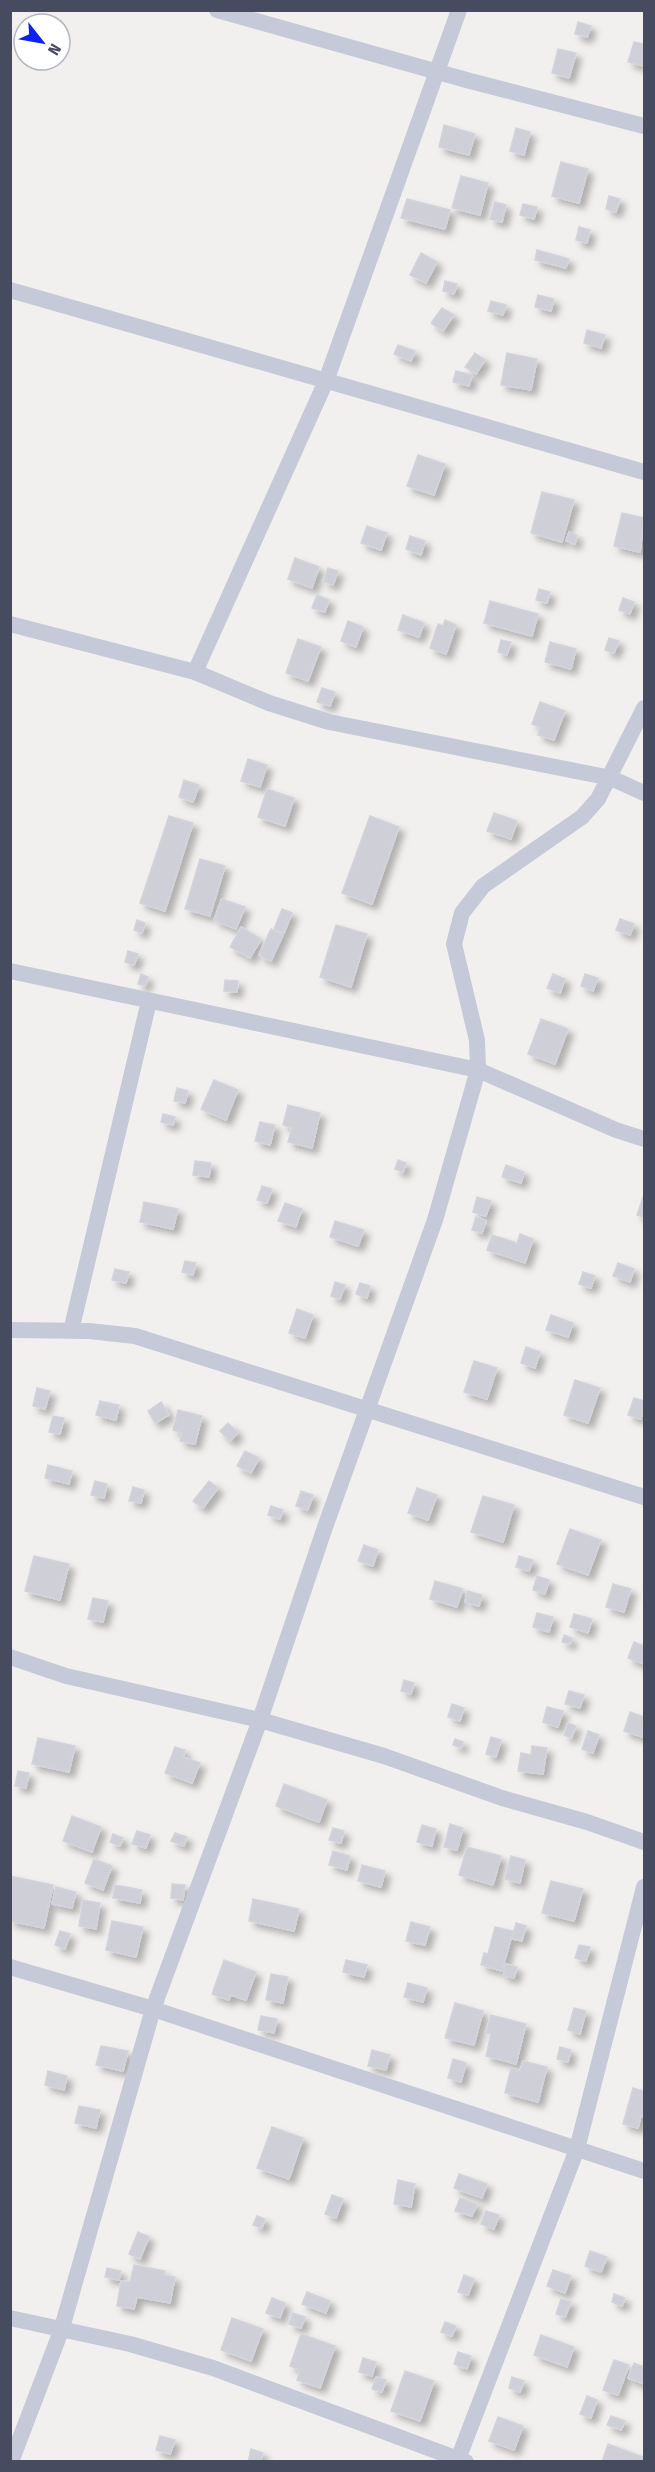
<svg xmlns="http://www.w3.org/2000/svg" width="655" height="2472" font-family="'Fira Sans Condensed',sans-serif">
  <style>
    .building { fill: #cfd0d7; stroke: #d3d3db; stroke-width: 1.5; filter: url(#shadow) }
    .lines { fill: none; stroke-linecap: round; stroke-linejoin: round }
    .street { stroke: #c5c9d8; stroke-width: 16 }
  </style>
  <defs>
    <filter id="shadow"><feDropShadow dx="5.5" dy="5.5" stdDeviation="3" flood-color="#0004"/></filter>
  </defs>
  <rect width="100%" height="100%" fill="#f2f0ef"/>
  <!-- building -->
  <path class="building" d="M578,22L591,26L587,37L575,34Z
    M634,42L644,44V66L628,62Z
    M558,49L576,53L569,78L552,73Z
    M444,125L475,134L469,155L439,147Z
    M516,128L530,132L524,155L510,151Z
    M561,162L588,169L579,203L552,196Z
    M461,176L488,183L480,215L452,208Z
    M609,196L620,199L616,212L606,209Z
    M407,199L450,210L445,229L401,218Z
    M495,202L506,205L502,222L490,219Z
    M523,204L537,207L534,219L520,215Z
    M579,227L590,230L587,243L576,240Z
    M537,250L569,259L566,268L535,260Z
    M421,253L437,262L426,283L410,275Z
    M445,281L457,284L454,294L443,291Z
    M538,295L554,299L551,311L535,307Z
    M491,301L506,305L503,315L488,311Z
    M442,308L454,315L443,331L431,323Z
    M587,330L605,335L601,348L584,343Z
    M398,345L415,351L411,361L394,354Z
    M475,353L485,360L476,374L465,367Z
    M507,353L537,359L531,390L501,385Z
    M456,371L472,375L469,386L453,382Z
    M418,455L445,464L434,495L407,486Z
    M542,492L574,500L562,542L531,533Z
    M622,513L644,518L640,552L614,546Z
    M367,526L387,533L381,550L361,543Z
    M569,532L577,535L575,544L566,541Z
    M410,536L425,541L421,555L406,549Z
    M295,558L319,567L312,588L288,579Z
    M328,568L338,571L333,585L323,581Z
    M539,589L550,592L547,603L536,600Z
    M317,595L329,600L325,612L312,608Z
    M623,598L634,602L630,614L619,610Z
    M490,601L538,614L532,636L484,623Z
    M403,615L424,623L419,637L398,630Z
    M445,620L456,625L446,654L430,648L438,624L443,626Z
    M348,621L363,627L356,647L341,641Z
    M609,638L619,641L614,653L605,650Z
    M298,639L321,647L308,681L286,673Z
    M501,640L511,642L507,655L498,652Z
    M550,642L576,649L571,669L545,662Z
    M322,688L335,692L330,706L317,702Z
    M540,702L565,711L554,740L538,735L540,727L532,724Z
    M248,759L267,765L260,787L241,781Z
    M184,780L199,785L193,802L179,797Z
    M267,789L294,798L285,826L258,817Z
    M494,813L517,821L511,839L487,831Z
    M169,816L193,823L165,911L140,903Z
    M370,816L399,827L372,904L342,893Z
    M200,859L225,866L210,916L185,909Z
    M222,899L245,907L236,929L214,920Z
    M282,909L292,913L284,933L274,929Z
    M620,919L634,924L630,935L616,930Z
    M137,920L145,923L142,933L134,930Z
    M336,925L367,934L351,987L320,977Z
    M241,927L261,939L250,958L230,947Z
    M271,929L283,935L271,961L259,955Z
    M128,951L138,954L134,965L125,962Z
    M141,974L148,977L145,986L138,984Z
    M553,974L565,979L560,993L547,988Z
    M585,974L598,978L593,991L581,986Z
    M225,980L238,981L237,992L224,991Z
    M541,1019L568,1029L555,1064L528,1054Z
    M214,1080L238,1090L226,1120L201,1109Z
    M177,1088L188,1091L185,1103L174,1101Z
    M288,1105L320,1113L312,1148L288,1142L292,1128L283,1125Z
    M163,1114L175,1117L173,1125L161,1122Z
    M260,1122L275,1125L270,1145L255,1141Z
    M398,1160L406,1163L403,1172L395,1169Z
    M195,1161L211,1163L209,1177L193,1175Z
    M506,1165L524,1172L521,1183L502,1177Z
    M262,1186L272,1189L267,1203L257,1200Z
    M477,1197L491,1201L486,1216L473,1212Z
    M643,1197H644V1217L637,1215Z
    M144,1202L178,1209L173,1229L140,1222Z
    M285,1203L302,1209L296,1227L278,1221Z
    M476,1217L486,1221L482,1233L472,1230Z
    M335,1221L364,1230L358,1246L330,1237Z
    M520,1234L533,1239L525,1263L487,1250L492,1235L517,1243Z
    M185,1261L196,1263L193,1275L182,1272Z
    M618,1263L634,1269L630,1282L613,1276Z
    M115,1269L129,1272L126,1283L112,1280Z
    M583,1272L595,1276L591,1288L579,1284Z
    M335,1282L345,1285L340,1299L331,1296Z
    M360,1283L370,1286L367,1298L356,1294Z
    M297,1309L313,1315L305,1338L289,1333Z
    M551,1315L573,1323L568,1337L546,1330Z
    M526,1347L540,1352L535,1368L521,1363Z
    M474,1361L497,1368L487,1399L464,1392Z
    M575,1380L600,1388L588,1423L564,1415Z
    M37,1388L50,1391L45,1409L33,1406Z
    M634,1398L644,1401L641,1419L628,1415Z
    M100,1401L119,1405L116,1420L96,1415Z
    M161,1402L169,1415L155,1423L148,1411Z
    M178,1410L202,1416L195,1444L180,1441L182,1433L173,1430Z
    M53,1416L64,1418L60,1434L49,1432Z
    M228,1423L238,1433L230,1441L220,1431Z
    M245,1451L259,1458L251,1473L237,1466Z
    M48,1465L72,1471L69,1484L45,1478Z
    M95,1481L107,1484L104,1498L91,1495Z
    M209,1481L218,1488L203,1508L193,1501Z
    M133,1487L144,1490L141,1503L129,1501Z
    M417,1488L437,1495L428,1520L408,1513Z
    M301,1491L313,1495L308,1510L296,1506Z
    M483,1496L514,1505L503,1542L471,1532Z
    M271,1506L283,1510L280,1519L268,1515Z
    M570,1529L601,1540L588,1575L557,1564Z
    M364,1545L378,1550L373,1566L358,1561Z
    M34,1556L69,1564L60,1600L25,1591Z
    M519,1556L533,1560L529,1571L516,1567Z
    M537,1576L549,1580L545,1594L533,1590Z
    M435,1581L463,1589L457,1607L430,1599Z
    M613,1584L631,1589L624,1612L606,1607Z
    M468,1591L482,1595L479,1606L465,1602Z
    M93,1598L108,1601L103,1622L88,1619Z
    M537,1613L553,1617L549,1632L533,1627Z
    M574,1614L592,1619L588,1633L570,1627Z
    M564,1635L572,1638L570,1644L562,1642Z
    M634,1642L644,1646V1664L628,1658Z
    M404,1680L414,1683L411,1694L401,1691Z
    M569,1691L584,1695L580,1708L565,1704Z
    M452,1704L464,1708L460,1721L448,1717Z
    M547,1707L563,1711L558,1727L543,1722Z
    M630,1712L644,1717L642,1737L624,1731Z
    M568,1723L576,1726L571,1738L564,1735Z
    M588,1731L599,1735L593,1753L582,1749Z
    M491,1737L501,1740L496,1757L486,1754Z
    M38,1738L75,1746L69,1772L32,1764Z
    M455,1739L463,1742L461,1748L453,1745Z
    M532,1746L547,1748L543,1774L518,1771L521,1753L531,1755Z
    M175,1747L185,1750L183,1757L200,1763L192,1783L165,1773Z
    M18,1771L29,1773L26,1788L15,1786Z
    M284,1784L327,1800L319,1822L276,1806Z
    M72,1816L101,1827L92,1852L63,1841Z
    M450,1824L463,1828L457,1850L444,1847Z
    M422,1825L436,1829L432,1846L417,1842Z
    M333,1828L344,1831L341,1843L329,1840Z
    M137,1831L150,1835L146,1848L132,1844Z
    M175,1833L187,1837L184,1846L171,1841Z
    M113,1834L123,1838L120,1846L110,1842Z
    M467,1847L501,1856L493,1885L459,1875Z
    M333,1851L350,1856L347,1870L329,1865Z
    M511,1856L525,1860L520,1883L505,1879Z
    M94,1859L112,1866L103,1890L85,1883Z
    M362,1865L385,1871L381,1887L358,1881Z
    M10,1876L53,1885L44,1928L10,1921Z
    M551,1881L583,1889L574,1921L542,1913Z
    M172,1884L185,1885L183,1900L171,1898Z
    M115,1885L142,1890L140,1903L113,1898Z
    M56,1887L76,1892L72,1908L52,1904Z
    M253,1899L299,1909L294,1931L249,1921Z
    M83,1900L100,1903L96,1929L79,1926Z
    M112,1921L143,1927L136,1957L106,1950Z
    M411,1922L430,1927L425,1945L406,1941Z
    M516,1923L526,1926L522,1941L512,1939Z
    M495,1927L513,1931L502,1971L481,1965L484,1953L488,1954Z
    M60,1931L70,1934L65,1949L55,1945Z
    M579,1945L590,1947L586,1961L575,1958Z
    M224,1960L256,1972L246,2000L231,1995L229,2000L212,1994Z
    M346,1960L367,1965L364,1977L343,1972Z
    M506,1964L517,1967L514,1978L503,1976Z
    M271,1974L288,1977L283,2003L266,2000Z
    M408,1983L427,1988L423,2002L404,1997Z
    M455,2003L483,2011L474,2045L445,2038Z
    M574,2008L586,2011L580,2034L568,2030Z
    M491,2015L526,2024L516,2064L486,2056L491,2034L486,2033Z
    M261,2016L277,2019L274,2033L258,2030Z
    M101,2046L128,2051L123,2071L96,2065Z
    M560,2047L571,2050L568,2062L557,2059Z
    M372,2050L390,2055L386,2070L368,2066Z
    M453,2059L466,2063L461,2082L448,2078Z
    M523,2061L547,2067L538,2102L505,2093L511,2068L520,2071Z
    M48,2071L67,2076L64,2090L45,2085Z
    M633,2088L644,2091V2117L641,2116L638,2128L623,2124Z
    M79,2106L100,2110L96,2128L75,2123Z
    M272,2127L303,2138L289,2179L257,2168Z
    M459,2174L487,2184L482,2198L454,2188Z
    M398,2180L415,2184L411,2207L394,2204Z
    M332,2195L343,2199L336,2218L325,2214Z
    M460,2198L477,2204L472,2216L455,2211Z
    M486,2211L499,2215L494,2229L481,2224Z
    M257,2216L265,2219L262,2228L253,2225Z
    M138,2232L149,2237L140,2259L129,2254Z
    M590,2251L607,2257L601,2272L585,2266Z
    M134,2265L165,2271L164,2275L175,2277L170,2303L137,2297L134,2309L117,2306L121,2281L130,2282Z
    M107,2268L121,2271L119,2280L105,2277Z
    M553,2270L571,2276L565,2293L547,2286Z
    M464,2275L474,2279L468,2295L458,2292Z
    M307,2292L330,2301L326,2313L302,2304Z
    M614,2294L625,2298L622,2306L612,2302Z
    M272,2298L285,2303L280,2318L266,2313Z
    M561,2299L571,2302L565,2317L556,2314Z
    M293,2313L305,2317L301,2328L289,2324Z
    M232,2318L263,2329L251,2361L221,2350Z
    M445,2322L456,2326L452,2336L441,2332Z
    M301,2334L335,2346L320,2388L297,2380L300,2370L290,2366Z
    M541,2335L574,2347L567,2367L534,2355Z
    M458,2352L471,2356L467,2369L454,2364Z
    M363,2358L376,2362L372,2376L359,2372Z
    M614,2360L629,2365L618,2395L603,2390Z
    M634,2363L644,2367V2384L628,2378Z
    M405,2371L434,2381L420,2421L391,2411Z
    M376,2377L386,2380L382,2392L372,2389Z
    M512,2377L524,2381L520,2392L509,2388Z
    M587,2396L597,2400L591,2418L580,2414Z
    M611,2416L625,2421L621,2430L607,2425Z
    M498,2417L523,2426L514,2450L489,2441Z
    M160,2436L175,2440L170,2454L156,2450Z
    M608,2444L643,2457L641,2462H602Z
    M251,2449L263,2453L260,2462H248Z"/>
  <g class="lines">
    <!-- street -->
    <path class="street" d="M217,10L470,81L644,126
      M10,290L644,472
      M10,624L195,672L269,703L329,722L611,778L644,793
      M195,672L326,381L459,10
      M10,971L478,1070L616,1130L644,1139
      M10,1330L89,1331L135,1336L644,1497
      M71,1331L149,1001
      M10,1657L66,1676L260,1720L384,1756L502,1798L587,1822L644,1842
      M10,1967L153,2009L644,2171
      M10,2318L130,2344L213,2368L466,2462
      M11,2462L61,2331L153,2009L260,1720L324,1530L435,1220L478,1070L477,1040L454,944L462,913L483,886L582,817L598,799L644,708
      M457,2462L577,2149L644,1887"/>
  </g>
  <!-- border -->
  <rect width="655" height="2472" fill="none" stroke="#464b5f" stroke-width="24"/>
  <!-- north arrow -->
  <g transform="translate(42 42) rotate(121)"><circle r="28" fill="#ffffff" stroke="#b5b7bf" stroke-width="1.5"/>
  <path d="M0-4.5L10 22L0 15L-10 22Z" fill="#0b22f0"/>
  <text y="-9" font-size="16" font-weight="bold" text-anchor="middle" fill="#464b5f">N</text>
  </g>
</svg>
